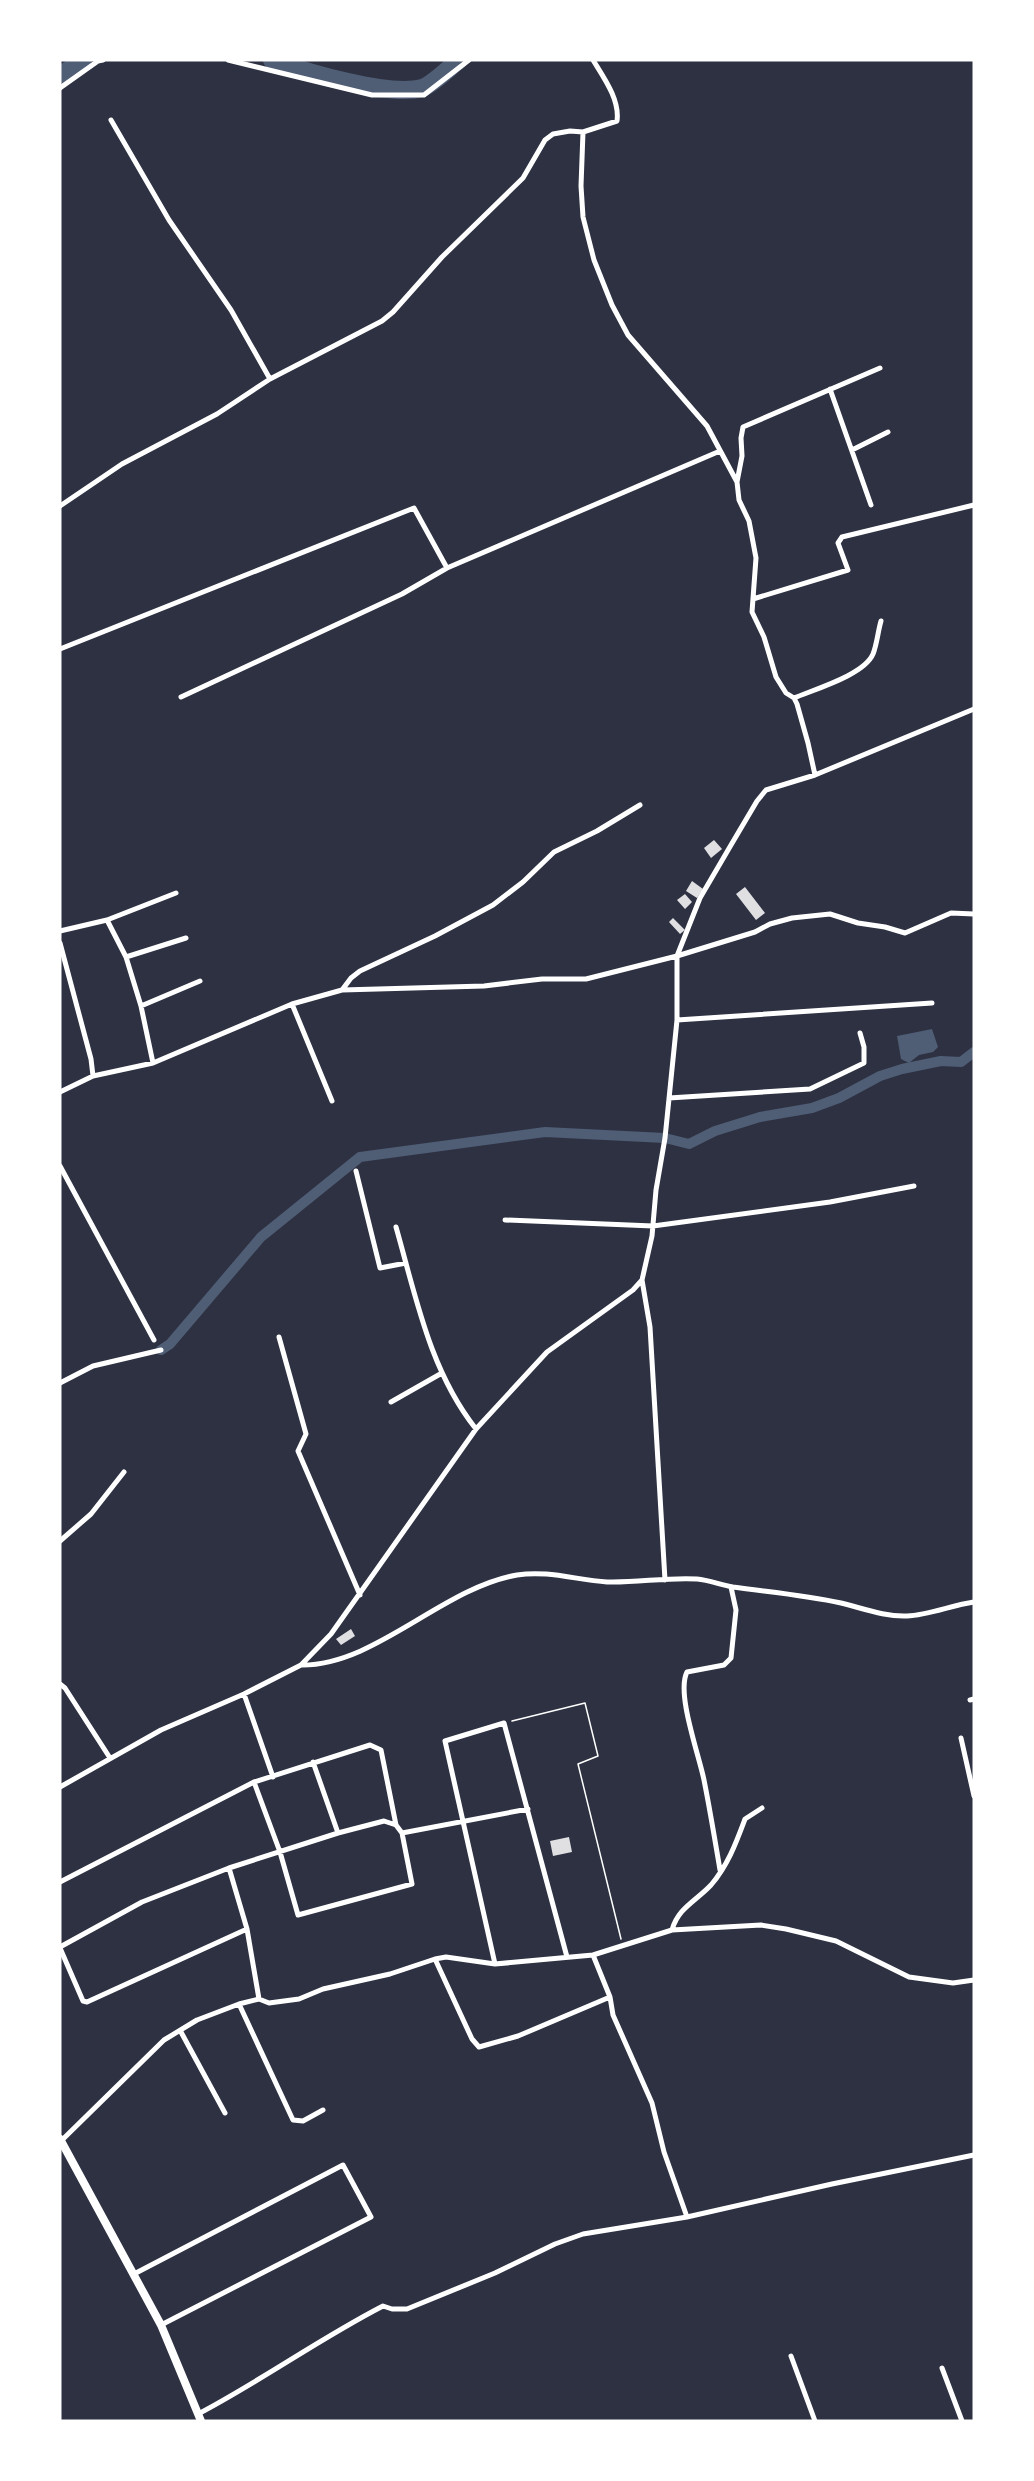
<svg xmlns="http://www.w3.org/2000/svg" width="1034" height="2481" font-family="'Noto Sans',sans-serif">
  <style>
    .water { fill: #4f5d75 }
    .lines { fill: none; stroke-linecap: round; stroke-linejoin: round }
    .canal { stroke: #4f5d75; stroke-width: 10 }
    .river { stroke: #4f5d75; stroke-width: 18 }
    .building { fill: #e0e0e3 }
    .path { stroke: #fff; stroke-width: 1.5 }
    .minor { stroke: #fff; stroke-width: 5 }
    .primary { stroke: #fff; stroke-width: 8 }
  </style>
  <rect width="100%" height="100%" fill="#2d3142"/>
  <!-- water -->
  <path class="water" d="M932,1029L938,1047L933,1052L919,1055L909,1063L901,1059L897,1036Z"/>
  <g class="lines">
    <!-- canal -->
    <path class="canal" d="M161,1350L170,1344L261,1237L360,1157L545,1132L665,1138L689,1144L715,1131L760,1117L812,1108L839,1098L880,1076L902,1069L941,1061L961,1062L974,1052"/>
    <!-- river -->
    <path class="river" d="M272,60C306,72 388,97 422,88C432,85 450,67 459,60
      M60,76L83,60"/>
  </g>
  <!-- building -->
  <path class="building" d="M714,840L722,849L711,858L704,848Z
    M692,881L703,889L697,898L686,891Z
    M745,887L765,913L756,920L736,894Z
    M685,894L692,902L685,909L677,900Z
    M673,918L685,930L680,934L669,922Z
    M351,1629L355,1636L341,1645L336,1639Z
    M569,1837L572,1852L553,1856L550,1841Z"/>
  <g class="lines">
    <!-- path -->
    <path class="path" d="M512,1721L585,1703L598,1756L578,1764L621,1939"/>
    <!-- minor -->
    <path class="minor" d="M228,60L372,95H424L469,60
      M593,60C604,78 620,100 617,121L583,132L581,186L583,217L594,260L612,305L628,335L707,426L737,482L739,500L749,521L756,558L752,612L764,637L776,677L786,693L794,698L797,704L808,743L815,775
      M60,88L98,61L103,60
      M111,120L169,220L231,310L270,379
      M830,389L871,505
      M852,450L888,432
      M737,482L742,456L741,438L743,427L880,368
      M60,506L122,464L217,414L270,379L382,321L393,312L442,257L523,178L545,140L553,134L570,131L583,132
      M753,599L848,570L838,543L842,537L974,505
      M60,649L414,508L447,568
      M181,697L402,594L447,568L720,451
      M794,698C815,689 864,675 873,654C877,644 878,631 881,621
      M107,920L176,893
      M60,931L107,920L126,957L141,1006L153,1063
      M60,943L91,1059L93,1076
      M126,957L186,938
      M342,990L351,978L360,971L435,936L493,905L523,882L554,852L597,831L640,805
      M292,1004L332,1101
      M141,1006L200,981
      M677,1020L932,1003
      M60,1092L93,1076L153,1063L292,1004L342,990L484,986L542,979H586L677,956L755,932L770,924L792,918L830,914L858,923L885,927L905,933L951,913L974,914
      M669,1098L810,1089L864,1063V1047L860,1033
      M60,1166L154,1340
      M356,1171L380,1268L406,1263
      M505,1220L653,1226L830,1202L914,1186
      M396,1227C416,1297 430,1371 476,1429
      M642,1280L650,1327L665,1580
      M279,1337L306,1434L298,1451L360,1595
      M60,1383L93,1366L161,1350
      M391,1402L442,1373
      M60,1541L91,1514L124,1472
      M301,1665C375,1666 442,1588 517,1575C548,1570 576,1580 607,1582C637,1583 667,1577 697,1579C709,1580 721,1585 733,1587C769,1592 805,1595 841,1603C862,1608 885,1617 907,1616C929,1615 952,1605 974,1602
      M60,1684L65,1688L110,1758
      M244,1694L273,1777
      M970,1700L974,1699
      M961,1738L974,1796
      M313,1762L338,1833
      M60,1787L161,1730L244,1694L301,1665L331,1634L476,1429L547,1352L633,1290L642,1280L652,1236L656,1190L665,1138L677,1020V956L700,898L731,845L757,801L766,790L815,775L974,709
      M402,1833L528,1809
      M229,1868L247,1929L259,1999
      M720,1870C715,1840 710,1810 704,1780C699,1755 676,1693 687,1672L724,1665L731,1658L736,1610L731,1587
      M60,1882L254,1782L370,1745L381,1750L396,1825L402,1833L412,1884L298,1915L280,1852L254,1782
      M672,1930C678,1908 696,1901 711,1885C728,1865 736,1843 745,1819L762,1808
      M60,1947L142,1902L229,1868L338,1833L384,1821L396,1825
      M60,1948L83,2001L87,2002L247,1929
      M593,1955L610,1997L613,2015L652,2103L664,2152L687,2217
      M435,1959L472,2039L479,2047L518,2036L610,1997
      M495,1964L445,1741L504,1723L567,1957
      M239,2004L293,2120L303,2121L323,2110
      M181,2032L225,2113
      M60,2142L164,2040L197,2020L239,2004L259,1999L269,2003L299,1999L323,1989L390,1974L435,1959L446,1957L495,1964L593,1955L672,1930L761,1925L786,1929L836,1941L909,1977L953,1983L974,1980
      M134,2274L343,2165L371,2217L161,2325
      M791,2356L815,2421
      M942,2368L962,2421
      M198,2414C261,2381 319,2339 383,2306L392,2309H407L495,2273L555,2244L583,2234L687,2217L832,2184L974,2155"/>
    <!-- primary -->
    <path class="primary" d="M60,2139L161,2325L201,2421"/>
  </g>
  <!-- border -->
  <rect width="1034" height="2481" fill="none" stroke="#ffffff" stroke-width="123"/>
</svg>
